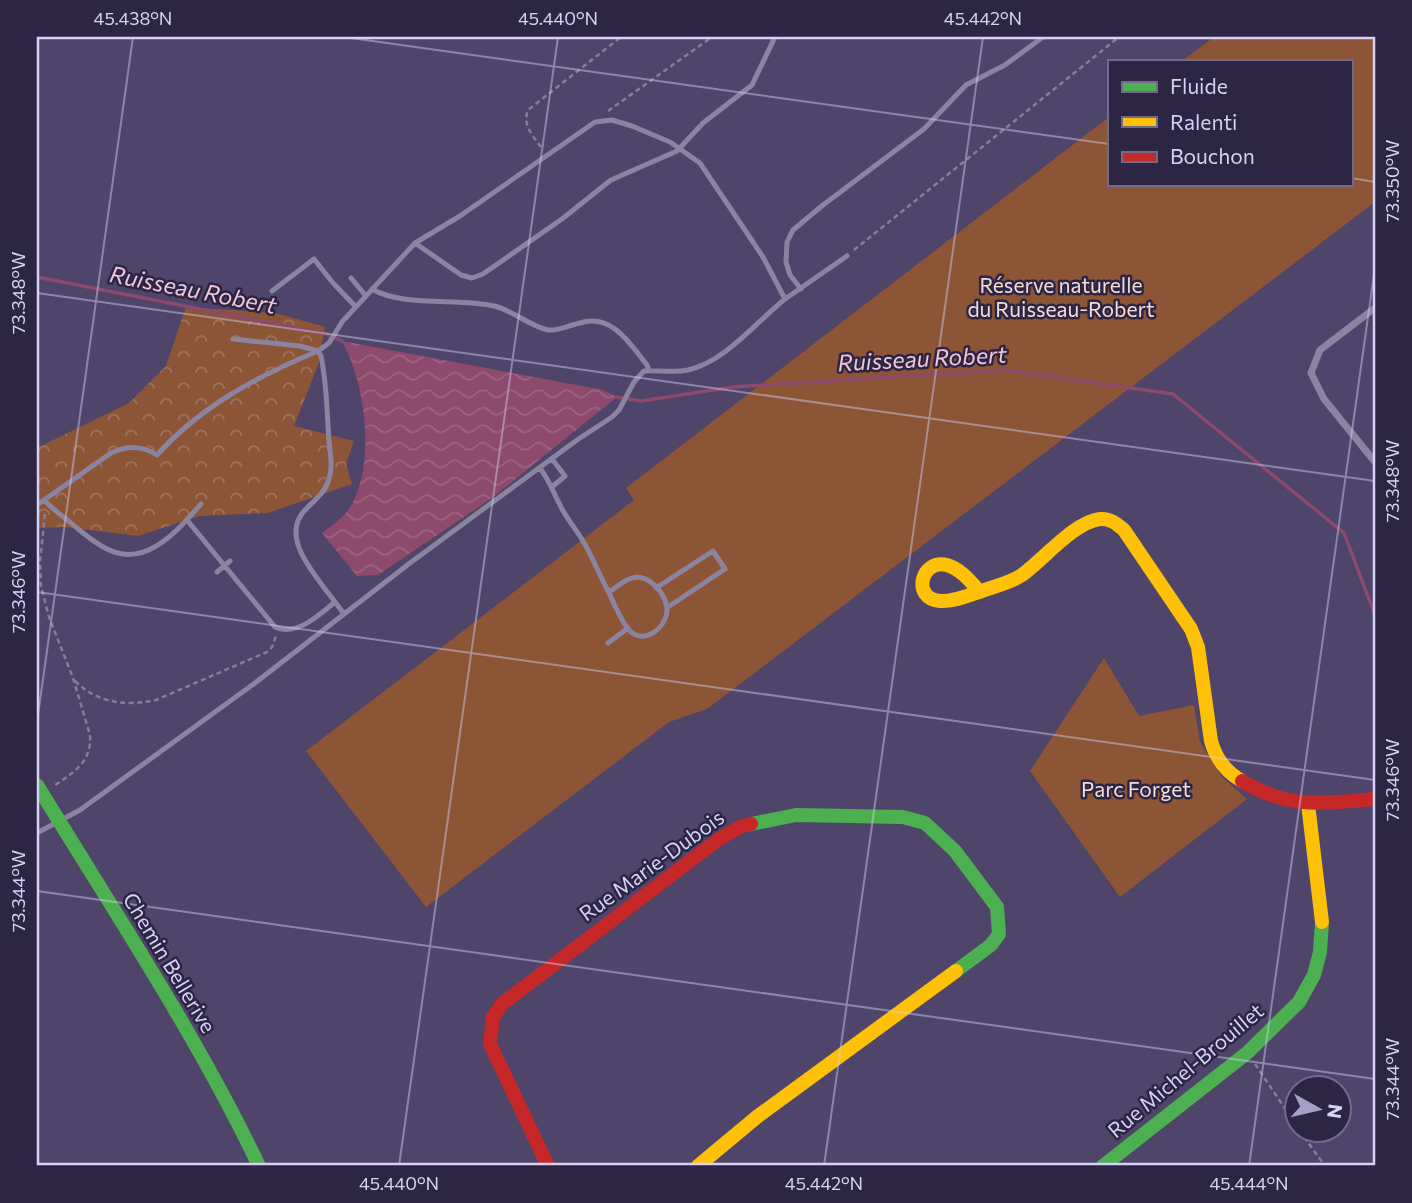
<svg xmlns="http://www.w3.org/2000/svg" width="1412" height="1203" font-family="Commissioner,sans-serif">
  <style>
    .forest { fill: url(#forest-crowns) }
    .park { fill: #8c5536 }
    .water { fill: url(#water-waves) }
    .lines { fill: none; stroke-linecap: round; stroke-linejoin: round }
    .stream { stroke: #8d4a6c; stroke-width: 3.5 }
    .path { stroke: #857f9a; stroke-width: 2.5; stroke-dasharray: 5 3.5; stroke-linecap: butt }
    .lane { stroke: #8a84a1; stroke-width: 5 }
    .street { stroke: #8a84a1; stroke-width: 7 }
    .fast { stroke: #4caf50; stroke-width: 14 }
    .slow { stroke: #ffc107; stroke-width: 14 }
    .jam { stroke: #c62828; stroke-width: 14 }
    .ticks { fill: none; stroke: #d7d1f8; stroke-width: 2; stroke-opacity: 0.45 }
    .labels { text-anchor: middle; stroke-width: 5; stroke-linejoin: round; paint-order: stroke }
    .park-label { font-size: 21px; fill: #f2ded3; stroke: #2c2544 }
    .street-label { font-size: 21px; fill: #d7d1f8; stroke: #2c2544 }
    .water-label { font-size: 23px; font-style: italic; fill: #f3c7d9; stroke: #2c2544 }
    .neatline { fill: none; stroke: #d7d1f8; stroke-width: 2.5 }
    .ticks-label { font-size: 18px; text-anchor: middle; fill: #d7d1f8 }
  </style>
  <defs>
    <pattern id="forest-crowns" width="20" height="18" patternUnits="userSpaceOnUse" patternTransform="scale(1.75)"><rect width="20" height="18" fill="#8c5536"/><path d="M2 6a3 3 0 1 1 6 0M12 15a3 3 0 1 1 6 0" fill="none" stroke="#a1745e"/></pattern>
    <pattern id="water-waves" width="16" height="10" patternUnits="userSpaceOnUse" patternTransform="scale(1.75)"><rect width="16" height="10" fill="#8d4a6c"/><path d="M0 5q4-4 8 0t8 0" fill="none" stroke="#9c6382"/></pattern>
  </defs>
  <rect width="100%" height="100%" fill="#4f456a"/>
  <!-- forest -->
  <path class="forest" d="M186,307L275,313L325,327L318,365L294,426L354,441L346,464L352,484L268,513L199,516L138,536L65,527L37,528V448L129,403L166,366Z"/>
  <!-- park -->
  <path class="park" d="M1214,37H1375V202L707,709L669,722L426,907L306,751L634,500L626,488L1109,117V184H1351V61H1182Z
    M1104,658L1139,716L1194,705L1200,742L1222,777L1247,799L1120,897L1030,771Z"/>
  <!-- water -->
  <path class="water" d="M342,341L603,390L617,397L492,498L378,575L357,576L322,533C331,526 344,517 350,508C376,463 366,385 342,341Z"/>
  <g class="lines">
    <!-- stream -->
    <path class="stream" d="M37,277L327,334L342,341
      M617,397L641,401L733,387L1006,370L1173,394L1344,533L1375,615"/>
    <!-- path -->
    <path class="path" d="M608,111L712,37
      M541,147C533,136 522,125 528,110L621,37
      M854,250L1119,37
      M45,514L40,562L41,586L49,617L73,678L90,735C92,762 74,772 54,786
      M75,681C98,704 127,706 156,700L267,652L272,647L276,636
      M1255,1064L1296,1125
      M1299,1130L1325,1166"/>
    <!-- lane -->
    <path class="lane" d="M415,243L461,275L472,278L483,274L562,219L611,180L677,151L703,123L752,85L775,37
      M351,278L366,296
      M372,289C402,307 459,298 494,306C513,310 529,326 548,330C558,331 570,325 580,323C612,313 630,344 647,365L649,371
      M801,289L790,275L786,262L787,242L793,230L823,205L924,129L966,85L1005,65L1043,37
      M272,291L314,259L333,283L356,307
      M785,299L847,256
      M233,339L300,346L318,351L321,356C327,384 327,414 329,442C330,453 333,464 330,475C327,491 317,498 306,509C277,537 318,578 335,602
      M552,459L565,476L553,486
      M540,468C551,483 552,490 560,505C566,518 576,529 583,541C592,556 599,574 607,589C614,602 620,621 630,631C643,643 659,632 665,619C673,603 655,577 636,577C626,578 617,587 609,592
      M44,500C54,511 67,519 78,529C87,536 95,543 105,548C145,570 177,531 201,504
      M37,505L111,453C127,446 141,445 157,455C201,406 258,376 318,351L329,343L342,322L415,243L460,216L595,122L612,120L632,126L670,142L700,163L763,257L785,299C755,323 726,361 688,370C673,373 658,370 644,371L634,382L619,410L612,417L577,440L410,563L255,683L80,810L37,833
      M187,520L275,627C295,637 320,615 335,602L344,614
      M217,572L230,561
      M656,588L713,551L725,569L668,607
      M608,643L628,628"/>
    <!-- street -->
    <path class="street" d="M1375,308L1320,350L1311,373L1324,399L1375,462"/>
    <!-- fast -->
    <path class="fast" d="M37,785C113,910 196,1034 259,1166
      M751,824L796,815L903,817L925,823L955,851L997,907L999,934L991,945L956,971
      M1103,1166L1247,1053L1299,1002L1314,975L1320,952L1322,922"/>
    <!-- slow -->
    <path class="slow" d="M980,592C971,582 961,569 947,565C921,558 911,599 940,601C954,602 969,595 982,591C995,586 1010,583 1022,575C1043,560 1074,522 1100,519C1110,518 1117,524 1124,530L1191,629L1198,647L1211,741C1216,759 1226,772 1242,781
      M1308,804L1322,922
      M698,1166L758,1116L956,971"/>
    <!-- jam -->
    <path class="jam" d="M1242,781C1290,810 1322,803 1375,799
      M548,1166L490,1044L493,1017L502,1004L719,839L742,826L751,824"/>
  </g>
  <!-- ticks -->
  <path class="ticks" d="M344,37L1109,144M1351,178L1375,182M37,293L1375,481M37,592L1375,780M37,722L133,37M37,891L1375,1079M399,1166L558,37M824,1166L983,37M1249,1166L1375,267"/>
  <g class="labels">
    <!-- park labels -->
    <g class="park-label">
      <text x="1061" y="293">Réserve naturelle<tspan x="1061" dy="24">du Ruisseau-Robert</tspan></text>
      <text x="1136" y="797">Parc Forget</text>
    </g>
    <!-- street labels -->
    <g class="street-label">
      <text transform="translate(652 866) rotate(-36)" y="7">Rue Marie-Dubois</text>
      <text transform="translate(169 963) rotate(59)" y="7">Chemin Bellerive</text>
      <text transform="translate(1186 1071) rotate(-40)" y="7">Rue Michel-Brouillet</text>
    </g>
    <!-- water labels -->
    <g class="water-label">
      <text transform="translate(193 290) rotate(11)" y="8">Ruisseau Robert</text>
      <text transform="translate(922 359) rotate(-3)" y="8">Ruisseau Robert</text>
    </g>
  </g>
  <!-- border -->
  <rect width="1412" height="1203" fill="none" stroke="#2c2544" stroke-width="77"/>
  <!-- legend -->
  <rect x="1108" y="60" width="245" height="126" fill="#2c2544" stroke="#706a8c" stroke-width="2"/>
  <rect x="1122" y="82" width="35" height="10" fill="#4caf50" stroke="#706a8c" stroke-width="2"/>
  <text x="1170" y="94" font-size="21" fill="#d7d1f8">Fluide</text>
  <rect x="1122" y="117" width="35" height="10" fill="#ffc107" stroke="#706a8c" stroke-width="2"/>
  <text x="1170" y="130" font-size="21" fill="#d7d1f8">Ralenti</text>
  <rect x="1122" y="152" width="35" height="10" fill="#c62828" stroke="#706a8c" stroke-width="2"/>
  <text x="1170" y="164" font-size="21" fill="#d7d1f8">Bouchon</text>
  <!-- north arrow -->
  <g transform="translate(1318 1109) rotate(98)"><circle r="33" fill="#2c2544" stroke="#706a8c" stroke-width="2"/>
  <path d="M0-5L12 26L0 18L-12 26Z" fill="#a7a0c6"/>
  <text y="-10" font-size="19" font-weight="bold" text-anchor="middle" fill="#d7d1f8">N</text>
  </g>
  <rect x="38" y="38" width="1336" height="1126" class="neatline"/>
  <g class="ticks-label">
    <text x="133" y="25">45.438°N</text>
    <text x="558" y="25">45.440°N</text>
    <text x="983" y="25">45.442°N</text>
    <text transform="translate(1393 181) rotate(-90)" y="6">73.350°W</text>
    <text transform="translate(19 293) rotate(-90)" y="6">73.348°W</text>
    <text transform="translate(1393 481) rotate(-90)" y="6">73.348°W</text>
    <text transform="translate(19 592) rotate(-90)" y="6">73.346°W</text>
    <text transform="translate(1393 780) rotate(-90)" y="6">73.346°W</text>
    <text transform="translate(19 891) rotate(-90)" y="6">73.344°W</text>
    <text transform="translate(1393 1079) rotate(-90)" y="6">73.344°W</text>
    <text x="399" y="1190">45.440°N</text>
    <text x="824" y="1190">45.442°N</text>
    <text x="1249" y="1190">45.444°N</text>
  </g>
</svg>
